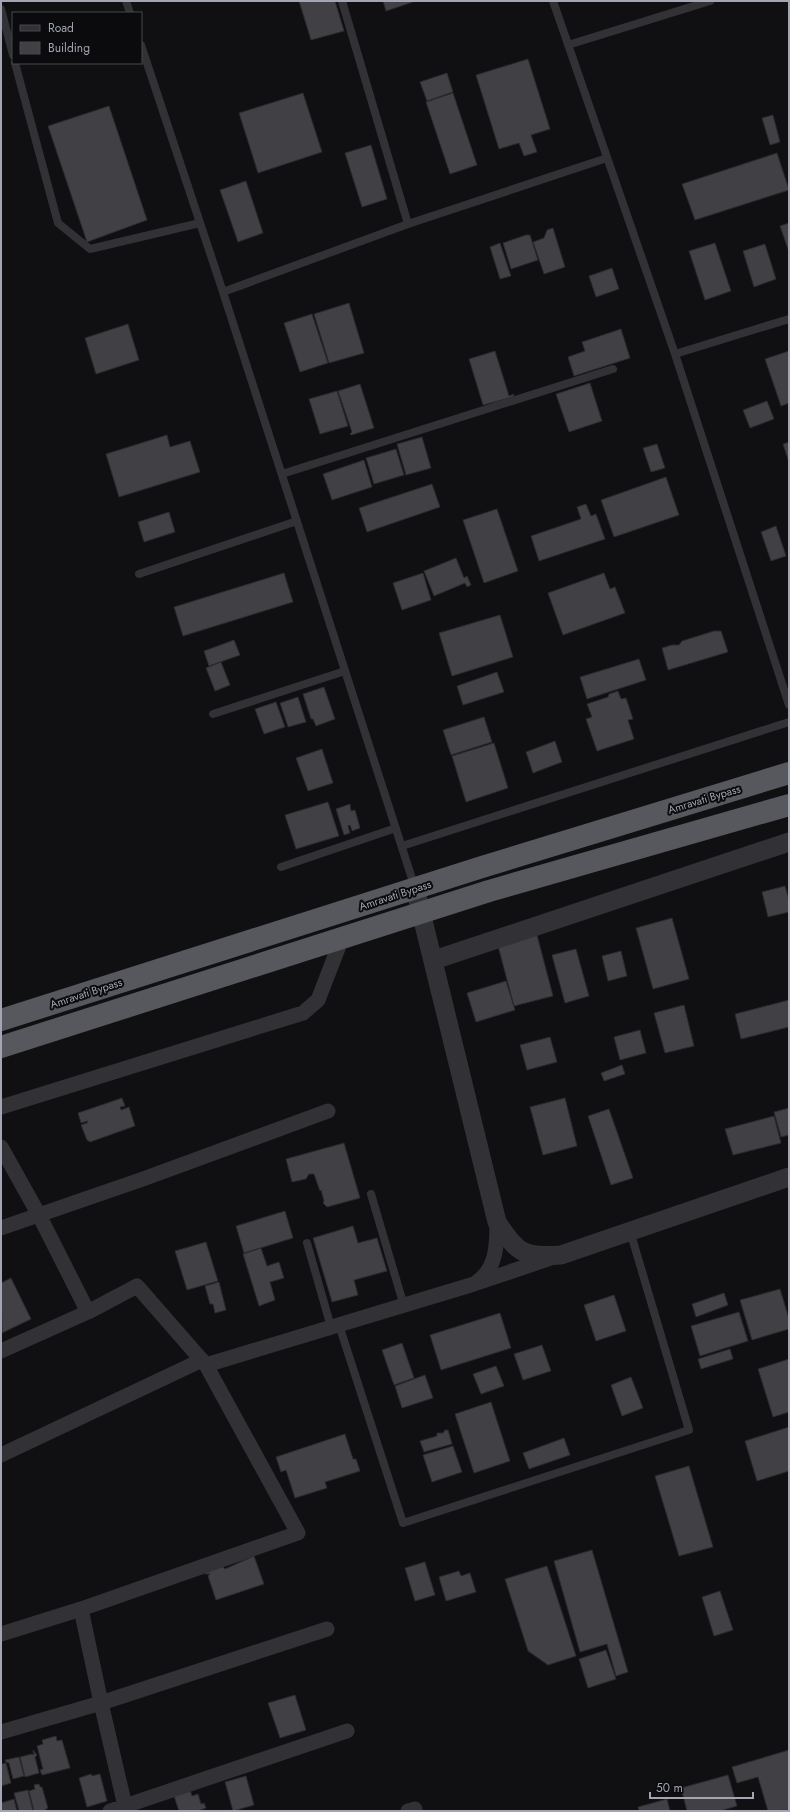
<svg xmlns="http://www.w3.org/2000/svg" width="790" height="1812" font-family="Jost,sans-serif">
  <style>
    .building { fill: #404045; stroke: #2b2a2e }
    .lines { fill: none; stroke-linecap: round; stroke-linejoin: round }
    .service { stroke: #323236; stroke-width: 8 }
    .minor { stroke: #323236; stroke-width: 15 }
    .tertiary { stroke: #323236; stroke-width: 19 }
    .trunk { stroke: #56585e; stroke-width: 22 }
    .labels { text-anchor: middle; stroke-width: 4; stroke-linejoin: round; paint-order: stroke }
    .street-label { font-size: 11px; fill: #a2a6b2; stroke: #0b0b0d }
  </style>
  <rect width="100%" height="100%" fill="#101012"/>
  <!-- building -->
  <path class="building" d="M299,1H335L344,31L311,40Z
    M383,1H412L413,2L386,11Z
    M528,59L550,129L531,135L537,152L524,156L519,143L499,149L476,75Z
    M447,73L453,92L427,101L420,82Z
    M303,93L322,152L258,173L239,113Z
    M453,93L477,165L450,174L426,102Z
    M109,106L147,220L87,242L48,126Z
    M773,115L780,142L770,145L762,118Z
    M371,145L387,199L362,207L345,153Z
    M777,153L789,190L695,220L682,184Z
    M246,181L263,233L238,242L220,190Z
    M789,223V252L780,226Z
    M553,228L565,267L544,274L533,242L544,238L547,230Z
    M526,235H530L538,260L511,269L503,243Z
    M500,243L511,276L500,279L490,247Z
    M715,243L731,291L705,300L689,251Z
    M765,244L776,279L754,287L743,251Z
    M612,268L619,289L596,297L589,276Z
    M349,303L364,353L329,363L314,314Z
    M312,314L328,363L300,372L284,323Z
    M128,324L139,360L96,374L85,338Z
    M621,329L630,358L574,376L568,357L585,351L582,342Z
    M495,351L509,396L514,394L513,397L483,405L469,359Z
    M789,351V403L781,406L765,359Z
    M590,383L602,421L569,432L556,394Z
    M360,384L374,428L351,435L350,434L352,432L338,391Z
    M337,391L348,426L320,434L309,399Z
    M767,401L774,419L750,428L743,410Z
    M167,435L170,447L190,441L200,472L119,497L106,454Z
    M422,437L431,468L406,475L397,444Z
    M789,442V462L783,444Z
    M657,444L665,468L651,472L643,448Z
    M396,449L404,475L374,484L366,458Z
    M364,460L372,487L332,500L323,474Z
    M666,477L679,515L614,537L601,500Z
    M432,484L440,507L367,532L359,508Z
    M586,504L591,516L596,514L605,539L539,561L531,536L581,519L577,507Z
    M497,509L518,571L484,583L463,520Z
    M169,512L175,532L144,542L138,522Z
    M776,526L786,556L771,561L761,532Z
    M456,558L464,578L467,576L471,585L467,587L465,583L434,596L424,571Z
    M284,573L293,602L183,636L174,607Z
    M423,573L431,600L402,610L393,583Z
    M604,573L610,589L615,587L625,613L563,635L548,593Z
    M500,615L513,657L452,676L439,633Z
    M714,631H721L728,652L668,670L662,648L672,645H679L682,641Z
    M234,640L240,655L209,666L204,651Z
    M639,659L646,680L587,699L580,677Z
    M221,662L230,685L215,691L206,668Z
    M497,672L504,692L463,705L457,686Z
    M324,687L335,719L316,726L313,719H311L303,694Z
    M618,691L621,699L626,698L633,719L628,720L634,739L597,751L586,719L592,717L587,704L608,697L609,694Z
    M298,697L306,722L288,727L280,703Z
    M276,702L285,727L264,734L255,709Z
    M484,717L492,742L451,755L443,730Z
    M555,741L562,762L533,773L526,752Z
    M494,743L508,788L466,802L452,756Z
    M322,749L333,783L308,791L296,758Z
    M328,802L339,836L296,849L285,815Z
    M350,804L351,811L355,810L360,828L352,831L350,825L348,826L350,833L344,835L336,809Z
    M785,886L789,900V912L768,917L762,892Z
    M672,918L689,979L653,989L636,928Z
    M537,935L553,996L514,1006L498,946Z
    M576,949L589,996L565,1003L552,955Z
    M621,951L627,976L608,981L602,956Z
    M506,981L515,1010L476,1022L467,993Z
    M789,1000V1027L741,1039L735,1014Z
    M684,1005L694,1046L665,1053L654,1013Z
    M640,1030L646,1053L620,1060L614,1037Z
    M550,1037L557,1062L527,1070L520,1045Z
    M622,1065L625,1074L604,1081L601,1073Z
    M122,1098L125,1106L120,1107L121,1110L129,1107L135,1126L90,1142L87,1140L81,1125L87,1123L88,1121L81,1123L78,1113Z
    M565,1098L577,1146L543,1155L530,1107Z
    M789,1108V1135L781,1137L774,1112Z
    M609,1109L633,1178L611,1185L588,1116Z
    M774,1116L781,1143L733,1155L725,1129Z
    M344,1143L360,1198L327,1207L323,1203L324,1201L321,1190L320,1191L314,1174H309L306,1179L292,1182L286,1159Z
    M285,1211L293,1238L244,1253L236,1226Z
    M353,1226L358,1243L377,1238L387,1271L354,1280L358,1295L332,1302L313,1238Z
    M206,1242L218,1281L187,1290L175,1251Z
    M261,1248L267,1266L279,1262L284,1278L270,1282L275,1300L259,1306L243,1254Z
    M11,1278L31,1319L2,1333L1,1283Z
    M219,1282L226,1310L215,1313L213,1304H210L205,1286Z
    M780,1289L789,1319V1329L752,1340L740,1300Z
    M724,1293L728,1305L696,1317L692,1304Z
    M614,1295L626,1331L596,1341L584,1305Z
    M739,1312L748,1341L700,1356L691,1326Z
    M500,1313L511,1348L441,1370L430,1335Z
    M402,1343L414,1378L394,1385L382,1350Z
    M542,1345L551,1371L523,1380L514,1354Z
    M730,1349L733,1359L701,1369L698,1359Z
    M789,1359V1412L773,1417L758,1369Z
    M496,1366L504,1386L481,1394L473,1374Z
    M425,1375L433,1398L402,1408L395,1386Z
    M631,1377L643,1408L622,1416L611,1385Z
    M491,1402L510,1461L474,1473L455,1414Z
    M789,1427V1471L757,1481L745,1441Z
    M445,1430H448L452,1444L424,1452L420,1441L437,1436V1433H443Z
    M345,1434L353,1459H356L360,1471L325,1482L327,1488L295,1498L286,1470L281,1472L276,1457Z
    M564,1438L570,1455L529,1469L523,1453Z
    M453,1446L462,1472L432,1482L423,1455Z
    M689,1466L713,1547L679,1556L655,1476Z
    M592,1550L628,1672L616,1676L607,1644L580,1652L554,1561Z
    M254,1556L264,1584L216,1600L208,1576L210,1574H205L210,1568L222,1566L225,1569Z
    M425,1562L435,1595L415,1601L405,1568Z
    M547,1566L576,1656L548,1665L528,1651L505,1579Z
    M459,1571L461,1576L470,1573L476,1592L446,1601L439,1577Z
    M720,1591L733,1630L714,1636L702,1597Z
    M606,1650L616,1679L588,1688L579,1659Z
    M295,1695L306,1730L280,1738L268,1703Z
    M56,1736L57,1741L62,1740L70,1768L42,1775L40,1770L43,1769L37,1746L43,1744L42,1740Z
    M33,1750L37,1755L35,1757L39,1773L25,1777L20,1757L32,1754L34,1755Z
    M789,1750V1810L768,1811L758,1777L737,1783L732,1767Z
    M19,1757L24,1776L13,1779L9,1763L6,1762L5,1760Z
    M6,1763L11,1783L1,1786V1764Z
    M91,1774L92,1776L100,1774L107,1801L87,1807L79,1778Z
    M728,1775L737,1806L720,1811H687L681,1788Z
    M246,1776L254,1805L233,1811L225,1782Z
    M39,1784L40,1787H42L48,1808L43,1811H34L29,1791L35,1789L34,1785Z
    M28,1790L33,1811H19L14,1793Z
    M190,1790L192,1796L198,1794L201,1804L204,1803L206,1808L200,1810V1811H179L174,1796Z
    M14,1799L17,1811H1V1803Z
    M667,1799L670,1811H639L638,1807Z"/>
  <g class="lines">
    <!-- service -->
    <path class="service" d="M126,1L130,13
      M342,1L408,224
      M553,1L675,354L789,705
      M1,9L13,55
      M141,45L223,292L415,888
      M568,45L710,1
      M15,63L58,223L90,249L200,223
      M223,292L408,224L607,158
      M675,354L789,319
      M282,474L613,369
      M139,574L297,521
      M213,714L345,671
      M402,846L789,722
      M281,867L396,828
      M371,1194L404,1306
      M307,1243L331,1327
      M339,1325L403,1523L689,1430L630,1231"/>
    <!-- minor -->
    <path class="minor" d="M1,1107L303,1013L318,1000L342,938
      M1,1147L39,1215L88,1312
      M1,1228L143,1179L328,1111
      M478,1281C497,1268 497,1242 497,1222
      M1,1351L88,1312L137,1286L206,1365L298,1533L81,1609L1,1634
      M206,1365L474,1284L551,1258
      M1,1455L202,1360
      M81,1609L101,1703L125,1806
      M1,1732L101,1703L327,1629
      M110,1811L347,1731
      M408,1811L415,1809"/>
    <!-- tertiary -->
    <path class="tertiary" d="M415,888L497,1222C517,1253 524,1258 561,1255L789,1177
      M434,960L789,842"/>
    <!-- trunk -->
    <path class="trunk" d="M1,1020L482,867L789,773
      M1,1047L489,891L789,805"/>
  </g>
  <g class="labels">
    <!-- street labels -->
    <g class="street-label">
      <text transform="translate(704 799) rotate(-17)" y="4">Amravati Bypass</text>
      <text transform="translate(395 895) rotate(-18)" y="4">Amravati Bypass</text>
      <text transform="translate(86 993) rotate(-18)" y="4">Amravati Bypass</text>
    </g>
  </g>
  <!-- border -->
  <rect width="790" height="1812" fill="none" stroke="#a2a6b2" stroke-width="4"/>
  <!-- legend -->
  <rect x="12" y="12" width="130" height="52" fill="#0b0b0d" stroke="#47494f"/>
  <rect x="20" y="25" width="20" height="6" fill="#323236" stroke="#47494f"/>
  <text x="48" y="32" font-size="12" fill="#a2a6b2">Road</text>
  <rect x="20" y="42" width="20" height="12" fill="#404045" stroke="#47494f"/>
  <text x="48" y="52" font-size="12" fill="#a2a6b2">Building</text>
  <!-- scale -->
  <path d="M650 1792v6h103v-6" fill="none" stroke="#a2a6b2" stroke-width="2"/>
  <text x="656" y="1792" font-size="12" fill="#a2a6b2" stroke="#0b0b0d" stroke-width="3" paint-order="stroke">50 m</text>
</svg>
